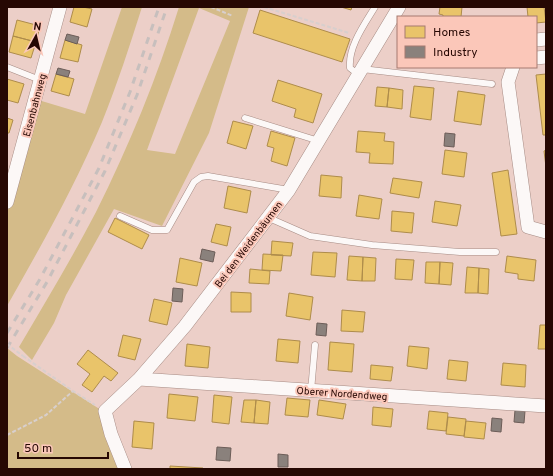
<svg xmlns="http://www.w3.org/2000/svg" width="553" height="476" font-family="Overpass,sans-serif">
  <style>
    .green { fill: #d4bb89; fill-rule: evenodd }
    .homes { fill: #e9c46a; stroke: #ae8c4b }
    .industry { fill: #8a817c; stroke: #6c5d58 }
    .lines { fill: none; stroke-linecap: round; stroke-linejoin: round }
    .lane-casing { stroke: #a68b84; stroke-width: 7 }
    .street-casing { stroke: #a68b84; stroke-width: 14 }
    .path { stroke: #d8cfcd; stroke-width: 2; stroke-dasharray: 4 2; stroke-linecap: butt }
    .lane { stroke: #fcf8f7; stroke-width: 6 }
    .street { stroke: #fcf8f7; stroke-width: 13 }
    .rail { stroke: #c7bfbd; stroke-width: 3; stroke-dasharray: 7 7; stroke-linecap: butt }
    .path-bridge { stroke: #d8cfcd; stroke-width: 2; stroke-dasharray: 4 2; stroke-linecap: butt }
    .labels { text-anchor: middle; stroke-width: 4; stroke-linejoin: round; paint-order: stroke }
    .street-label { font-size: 10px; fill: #260803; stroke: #fbc7b9 }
  </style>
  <rect width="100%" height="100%" fill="#eccfc8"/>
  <!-- green -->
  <path class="green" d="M122,7H142C130,45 117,85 102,122C75,186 41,246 7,306V197L35,99L85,114Z
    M179,7H249L209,133L162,226L114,209L66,295L54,323L32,360L19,347C45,303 72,258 96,212C129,146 157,78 179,7ZM199,8L230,21L175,154L147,150Z
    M7,348L17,356L101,410L120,469H7Z"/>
  <!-- homes -->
  <path class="homes" d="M74,7H83L92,9L87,27L70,22Z
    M341,7H352L351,10Z
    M440,7H462L461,17H443V15L439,14Z
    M527,7H544L546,22L536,23V17H528Z
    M260,10L350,39L342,62L253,33Z
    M17,20L40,26L36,42L13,36Z
    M13,36L36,42L31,58L9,52Z
    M65,40L82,45L78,62L60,58Z
    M56,74L74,79L69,96L51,91Z
    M546,74V135H543L536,75Z
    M7,79L24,84L18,103L7,100Z
    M278,80L322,94L313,123L294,117L296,109L272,101Z
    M414,86L434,88L431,120L410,117Z
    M377,87L389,88L387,107L375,106Z
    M389,88L403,90L402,109L387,107Z
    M458,91L485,95L481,125L454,121Z
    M7,118L13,120L9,133H7Z
    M233,121L253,126L246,149L227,143Z
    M271,131L295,138L287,166L271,161L274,148L267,146Z
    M358,131L385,133L384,141L394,142L393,164L369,163L370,153L356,152Z
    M445,150L467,153L464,177L442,174Z
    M546,150V167L544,151Z
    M508,170L517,234L501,236L492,173Z
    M321,175L342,177L341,198L319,196Z
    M393,178L422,182L419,198L390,193Z
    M228,186L251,191L247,213L224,208Z
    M359,195L382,199L379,219L356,216Z
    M435,201L461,205L457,226L432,222Z
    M392,211L414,213L412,233L391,231Z
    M115,218L149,235L142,249L108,232Z
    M216,224L231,227L227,246L211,242Z
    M272,241L293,243L291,256L271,255Z
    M313,252L337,253L335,277L311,275Z
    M263,254L283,255L281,271L262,270Z
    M349,256L363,257L362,281L347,280Z
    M507,256L536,260L534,281L518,279V274L505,272Z
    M363,257L376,258L375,281H362Z
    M180,258L202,263L197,286L176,282Z
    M396,259L414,260L412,280L395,279Z
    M426,262H440L439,284L425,283Z
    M440,262L453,263L451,285L439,284Z
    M467,267L479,268L478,293H465Z
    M479,268L489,269L488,294L478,293Z
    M250,269L270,271L269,284L249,283Z
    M231,292L251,293V312H231Z
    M289,293L313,297L310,320L286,316Z
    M154,299L172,303L167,325L149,321Z
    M342,310L365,312L363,332L341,331Z
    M540,325H546V349H538Z
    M123,335L141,339L135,360L118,356Z
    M278,339L300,341L298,363L276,361Z
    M330,342L354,344L352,372L328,370Z
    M187,344L210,347L208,368L185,366Z
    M409,346L429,348L427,369L407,366Z
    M88,350L118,373L111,381L104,376L92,392L82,385L90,374L77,364Z
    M449,360L468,362L466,381L447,379Z
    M503,363L526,365L525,387L501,385Z
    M371,365L393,367L391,381L370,379Z
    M169,394L198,397L195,421L167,418Z
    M214,395L232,397L229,424L212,422Z
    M287,398L310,400L308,417L285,415Z
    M244,400H256L254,423L241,422Z
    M256,400L270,402L268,424L254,423Z
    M319,400L346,404L343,419L317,415Z
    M373,407L393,409L391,427L372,425Z
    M429,411L448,413L446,431L427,429Z
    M448,417L466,419L464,436L446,434Z
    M134,421L154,423L152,449L132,447Z
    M466,421L486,423L484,439L464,437Z
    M170,466L203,468V469H170Z"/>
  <!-- industry -->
  <path class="industry" d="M67,34L79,37L77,44L65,40Z
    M58,68L70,71L68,77L56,74Z
    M445,133L455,134L454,147L444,146Z
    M202,249L215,252L213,262L200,259Z
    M173,288L183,289L182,302L172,301Z
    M317,323L327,324L326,336L316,335Z
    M515,410L525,411L524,423L514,422Z
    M492,418L502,419L501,432L491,431Z
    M217,447L231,448L230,461L216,460Z
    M278,454L288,455V467H278Z"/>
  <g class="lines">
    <!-- lane casing -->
    <g class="lane-casing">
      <path id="lane" d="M7,67L40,80
        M362,69L492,84
        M359,75L350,68C348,47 364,25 375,7
        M245,118L319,141
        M120,216L152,230H167L194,182L201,177L208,176L289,190
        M269,218L310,236L372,245L460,252H496
        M311,391L315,345"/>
    </g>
    <!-- street casing -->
    <g class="street-casing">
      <path id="street" d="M536,40L546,39
        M536,58L546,57
        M513,67L508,82L528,227L546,232
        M7,202L60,7
        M139,379L546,406
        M125,469L111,434L105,411L139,379L185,326L289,190L399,7"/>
    </g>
    <!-- path -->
    <path class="path" d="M211,7L233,16
      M264,7L349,33
      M23,356L73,391L95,405
      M7,435L46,415L73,391"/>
    <!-- lane -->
    <use href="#lane" class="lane"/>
    <!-- street -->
    <use href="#street" class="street"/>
    <!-- rail -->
    <path class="rail" d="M7,333L40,279L99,168L130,92L159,7
      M7,348L47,282L105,171L137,95L167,7"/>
    <!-- path-bridge -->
    <path class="path-bridge" d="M7,344L23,356"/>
  </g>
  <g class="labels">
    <!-- street labels -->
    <g class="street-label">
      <text transform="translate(34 105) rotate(-75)" y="4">Eisenbahnweg</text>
      <text transform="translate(248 244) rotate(-53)" y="4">Bei den Weidenbäumen</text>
      <text transform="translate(342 393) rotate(4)" y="4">Oberer Nordendweg</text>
    </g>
  </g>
  <!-- border -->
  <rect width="553" height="476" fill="none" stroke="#260803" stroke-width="16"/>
  <!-- legend -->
  <rect x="397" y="16" width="140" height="52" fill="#fbc7b9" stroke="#a67b70"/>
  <rect x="405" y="26" width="20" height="12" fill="#e9c46a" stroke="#a67b70"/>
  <text x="433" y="36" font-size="12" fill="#260803">Homes</text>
  <rect x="405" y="46" width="20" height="12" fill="#8a817c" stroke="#a67b70"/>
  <text x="433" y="56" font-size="12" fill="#260803">Industry</text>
  <!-- north arrow -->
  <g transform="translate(36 36) rotate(8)" stroke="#fbc7b9" stroke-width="3" paint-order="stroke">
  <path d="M0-3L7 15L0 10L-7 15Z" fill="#260803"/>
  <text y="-6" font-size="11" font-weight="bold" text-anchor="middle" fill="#260803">N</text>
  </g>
  <!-- scale -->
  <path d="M18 452v6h90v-6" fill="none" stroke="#260803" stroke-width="2"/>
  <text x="24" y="452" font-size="12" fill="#260803" stroke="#fbc7b9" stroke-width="3" paint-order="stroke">50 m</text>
</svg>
